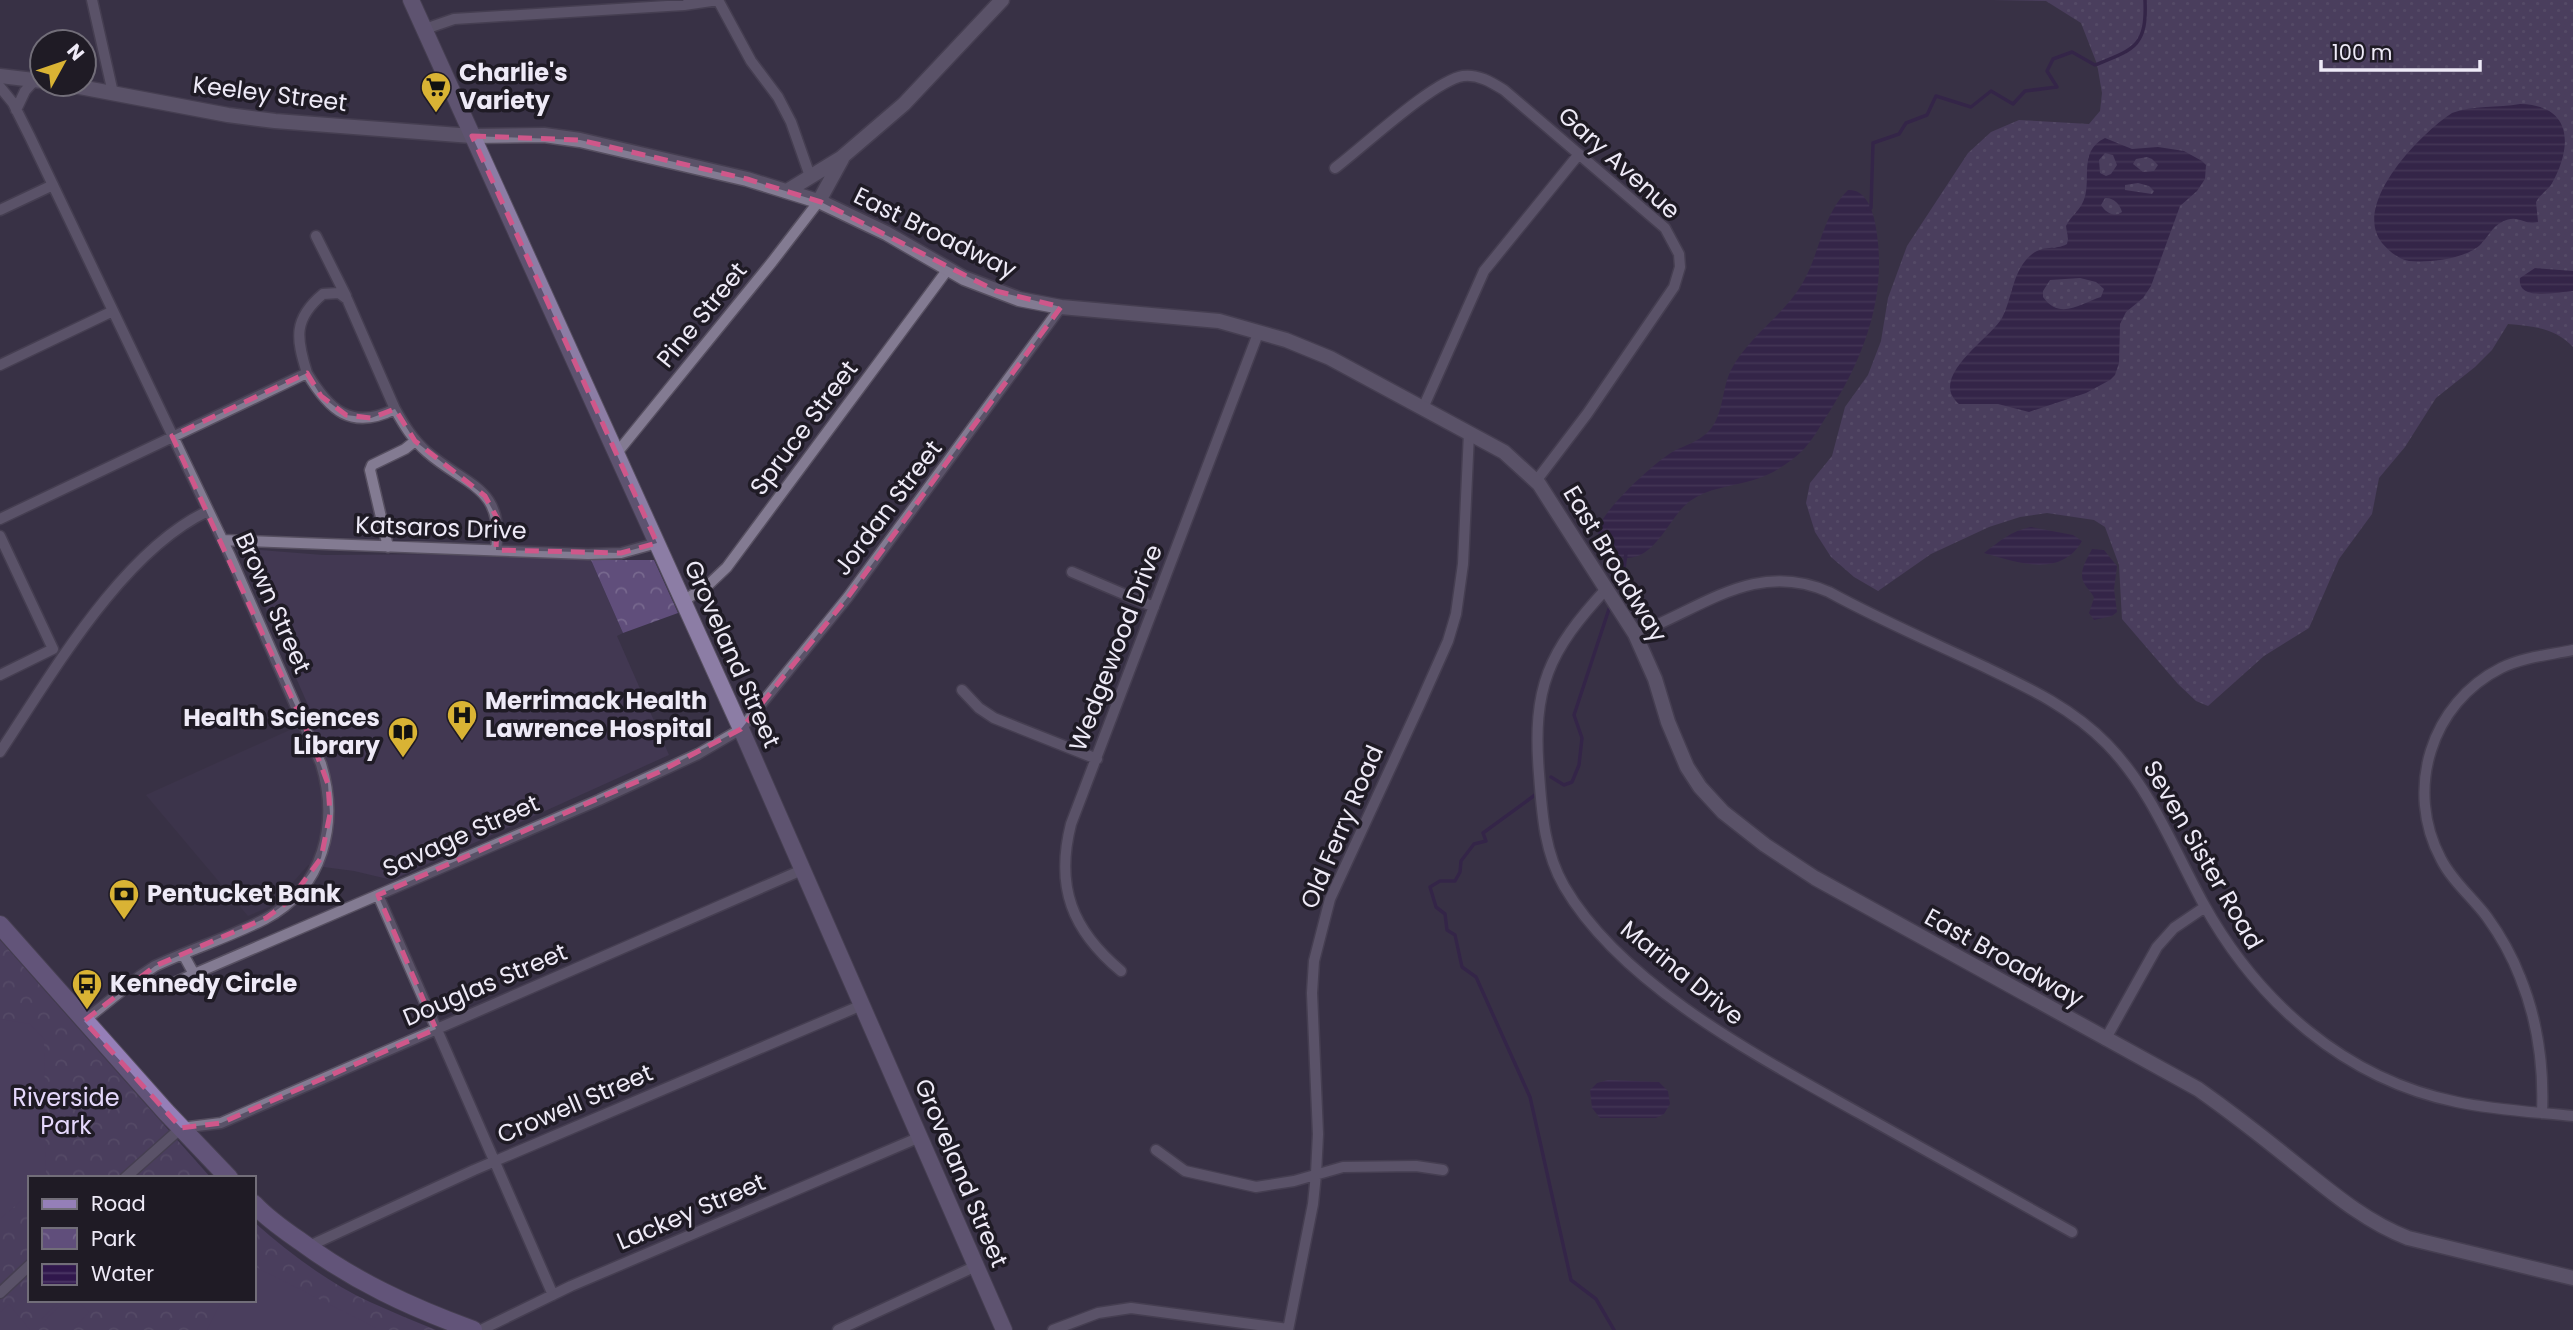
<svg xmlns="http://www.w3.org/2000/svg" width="2573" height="1330" font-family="Poppins,sans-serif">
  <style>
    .built { fill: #423852 }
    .grass { fill: url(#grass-dots) }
    .park { fill: url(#park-crowns) }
    .garden { fill: #604e7b }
    .water { fill: url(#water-rules); fill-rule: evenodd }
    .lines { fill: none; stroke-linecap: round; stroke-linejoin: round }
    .stream { stroke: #30174c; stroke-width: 3.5 }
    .minor-casing { stroke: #564f60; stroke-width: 13 }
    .tertiary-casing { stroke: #564f60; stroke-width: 17 }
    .secondary-casing { stroke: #564f60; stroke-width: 18 }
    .primary-casing { stroke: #564f60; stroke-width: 20 }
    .minor { stroke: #837b92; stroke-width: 10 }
    .tertiary { stroke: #837b92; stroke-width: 14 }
    .secondary { stroke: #8c7da5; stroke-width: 16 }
    .primary { stroke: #957fb8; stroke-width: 18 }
    .marked { fill: none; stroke: #cf578a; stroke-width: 5; stroke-dasharray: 14 9; stroke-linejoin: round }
    .labels { text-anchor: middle; stroke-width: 7; stroke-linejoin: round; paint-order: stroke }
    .poi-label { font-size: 24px; font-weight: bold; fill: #eeeaf7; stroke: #1f1b25; text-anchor: start }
    .street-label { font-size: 24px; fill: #eeeaf7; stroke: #1f1b25 }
    .park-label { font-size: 24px; fill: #e5d8fc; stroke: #1f1b25 }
  </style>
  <defs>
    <pattern id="grass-dots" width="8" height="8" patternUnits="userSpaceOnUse" patternTransform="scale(1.75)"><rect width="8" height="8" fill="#604e7b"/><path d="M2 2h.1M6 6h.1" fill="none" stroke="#77688e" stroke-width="1.8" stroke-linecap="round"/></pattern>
    <pattern id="park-crowns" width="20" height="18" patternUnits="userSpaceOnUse" patternTransform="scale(1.75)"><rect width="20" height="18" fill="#604e7b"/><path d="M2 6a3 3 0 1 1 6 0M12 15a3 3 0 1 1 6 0" fill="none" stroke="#77688e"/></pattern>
    <pattern id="water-rules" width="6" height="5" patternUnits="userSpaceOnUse" patternTransform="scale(1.75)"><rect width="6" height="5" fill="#30174c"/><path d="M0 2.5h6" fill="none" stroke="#4e3967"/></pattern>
  </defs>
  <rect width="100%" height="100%" fill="#393246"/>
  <!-- built -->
  <path class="built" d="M247,549L323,555L461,554L591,560L623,633L617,636L669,755L392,880L354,871L308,865L273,905L248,916L146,795L314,719L243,556Z"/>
  <!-- grass -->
  <path class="grass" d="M1994,0H2573V347C2555,328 2533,326 2508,324L2492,350L2475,367L2436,398L2405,447L2379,478L2372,514L2339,559L2309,628L2264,656L2208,706L2196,701L2178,684L2122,619L2119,565L2105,527L2094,520L2047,513L2020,517L1989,527L1931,554L1878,591L1854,577L1831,557L1815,532L1806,503L1810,483L1832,456L1845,407L1868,375L1881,341L1888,298L1907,246L1968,153L1991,132L2019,120L2089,124L2100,111L2102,93L2097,64L2081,23L2046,1Z"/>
  <!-- park -->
  <path class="park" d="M591,560H654L678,613L623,633Z
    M0,940L211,1178H30V1300H254V1222C289,1253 327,1282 370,1302C392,1312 414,1321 436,1330H0Z"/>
  <!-- garden -->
  <path class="garden" d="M0,1019L30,1024L44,1039L46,1178H30V1193L0,1219Z
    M254,1266L376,1328V1330H207L222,1300H254Z
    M30,1293V1300H60L40,1321L21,1302Z
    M65,1300H77L89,1312L72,1330H50L43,1323Z
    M9,1304L30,1330H0V1312Z"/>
  <!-- water -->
  <path class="water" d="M2520,104C2573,105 2573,147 2551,185C2546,191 2540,195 2536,202L2538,222C2524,226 2518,213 2502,222C2492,227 2488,237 2480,245C2465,259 2428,263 2409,261C2398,259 2389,251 2382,243C2351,204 2421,133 2452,113C2473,105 2498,108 2520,104Z
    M2105,138L2132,149L2158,147L2184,151L2202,161L2206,165L2205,179L2197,191L2180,206L2151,286L2143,298L2126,312L2120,324L2119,363L2115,375L2110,380L2086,393L2029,412L1998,404H1959C1927,377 1990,339 2002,318C2013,297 2012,271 2031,255C2044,244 2054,251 2067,244L2068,239L2066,226C2070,217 2078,212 2082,204C2094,183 2076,152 2105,138ZM2105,153L2113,155L2117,165L2111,174L2106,176L2100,173L2099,160ZM2147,157L2152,159L2158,165L2154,171L2143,172L2133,164L2136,159ZM2138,183L2149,186L2154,191L2152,194L2125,190V185ZM2105,198C2113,197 2120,204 2122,212C2114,218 2105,212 2101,205ZM2080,278L2096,282L2104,289L2101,297C2081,303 2060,321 2043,297V291L2050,280Z
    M1848,190C1864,189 1871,206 1874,218C1890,289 1866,355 1828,414C1820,426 1814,438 1804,449C1790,463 1770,476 1750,481C1729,487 1708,488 1690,501C1667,518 1655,565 1619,557C1612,555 1607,551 1603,545C1600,541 1598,534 1598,530C1601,511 1657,460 1674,451C1686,445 1697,442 1707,433C1724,417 1721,390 1731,370C1748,337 1783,316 1802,284C1820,254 1822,215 1848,190Z
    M2535,268L2573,271V291C2558,292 2517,302 2520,278Z
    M2031,527L2073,535L2082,541C2061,578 2018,563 1984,553C2000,541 2011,531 2031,527Z
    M2092,549L2104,550L2117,566L2114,589L2117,612L2112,616L2094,620L2089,613L2094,598C2092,592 2087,589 2084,583C2078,572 2087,559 2092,549Z
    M1608,1080L1659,1082L1668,1091L1670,1104L1664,1114L1656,1118H1600L1592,1108L1590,1090L1597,1083Z"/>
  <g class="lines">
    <!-- stream -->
    <path class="stream" d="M1868,209L1871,208L1873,143L1899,134L1906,123L1927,115L1936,96L1971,107L1991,91L2013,104L2025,91L2057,87L2047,71L2053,59L2072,52L2095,65C2135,49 2147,46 2145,0
      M1622,584L1626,553
      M1551,777L1564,785L1572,782L1579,765L1582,738L1574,715L1609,609
      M1535,795L1483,833L1486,841L1474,844L1461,861L1460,872L1455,881H1440L1430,887L1436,907L1445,914L1447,930L1455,935L1462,967L1476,977L1530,1097L1571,1280L1596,1299L1614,1330"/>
    <!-- minor casing -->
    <g class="minor-casing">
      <path id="minor" d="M92,0L113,93
        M718,0L751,61L778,97L791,122L810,176
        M425,29L454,19L684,5L718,0
        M0,87L13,103L30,137L230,556L321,764C339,823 324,888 265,919C230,937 191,949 155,966L140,976L84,1021
        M16,110L25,91L35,80
        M1335,168C1363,147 1433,81 1463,76C1478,74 1491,82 1504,90L1665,228L1679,254L1680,267L1674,287L1587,414L1536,481
        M0,210L53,185
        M316,236L346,296
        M0,365L113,311
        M1423,408L1484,271L1579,154
        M395,409C404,425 413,440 427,452C466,486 505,487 496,550
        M616,454L772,262L819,201
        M0,519L307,373C329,410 351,431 395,409L347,299L339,293L323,294C293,319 296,338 307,373
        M0,536L53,649L0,675
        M222,540L588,554L621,553L657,543
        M388,547L370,470L372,465L405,449L415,441
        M1072,572L1154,607
        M1607,588C1548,652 1532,687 1539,774C1542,813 1544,851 1564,886C1622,986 1761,1058 1859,1113C1930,1153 2001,1193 2072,1232
        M683,601L707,586L727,567L948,269
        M1635,634C1702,609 1755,559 1829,592C1880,620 1934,643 1987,668C2031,689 2073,709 2107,744C2151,789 2173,848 2203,903C2257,1001 2344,1079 2457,1102C2495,1110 2534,1112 2573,1116
        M962,690L979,708L994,718L1097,759
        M0,752C52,674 122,551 208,511
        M378,895L553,1295
        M183,954L194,974L599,800L698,754L741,729L848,597L1061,307
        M1121,971C1072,930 1055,887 1071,824L1259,331
        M163,988L194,974
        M2105,1040L2157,947L2174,928L2205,907
        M2542,1113C2544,1066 2538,1021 2520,977C2512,956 2500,935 2487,917C2472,897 2452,881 2441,859C2404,790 2431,703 2501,668C2523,657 2549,655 2573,650
        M1156,1150L1185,1171L1256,1187L1294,1181L1343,1167L1416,1166L1443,1170
        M125,1178L181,1128L221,1123L802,870
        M307,1247L474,1170L862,1005
        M0,1293L30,1265
        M481,1330L571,1286L920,1137
        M838,1330L976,1266
        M1053,1330L1098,1313L1131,1308L1288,1329
        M1288,1330L1313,1204L1316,1174L1318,1134L1312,993L1314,961L1330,899L1420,704L1448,641L1456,614L1463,564L1469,433"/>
    </g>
    <!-- tertiary casing -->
    <g class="tertiary-casing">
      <path id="tertiary" d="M0,76L42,81
        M64,84L228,115L275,121L472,136L544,135L580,140L747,179L821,202L886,233L964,278L1019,299L1061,307L1219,321L1286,340L1330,358L1504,452L1539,484L1635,634L1655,679L1668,722L1687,767L1700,787L1723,812L1765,845L1815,878L2198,1089C2232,1113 2264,1138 2296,1164C2331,1192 2366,1222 2408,1238L2573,1278
        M787,191L841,158L904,104L1002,0
        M819,201L842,159"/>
    </g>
    <!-- secondary casing -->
    <g class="secondary-casing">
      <path id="secondary" d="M411,0L741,729L1004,1330"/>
    </g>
    <!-- primary casing -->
    <g class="primary-casing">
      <path id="primary" d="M0,925L166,1112L229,1178
        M254,1204C267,1218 284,1230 300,1241C354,1281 410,1307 473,1330"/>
    </g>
    <!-- minor -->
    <use href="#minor" class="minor"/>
    <!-- tertiary -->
    <use href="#tertiary" class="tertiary"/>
    <!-- secondary -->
    <use href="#secondary" class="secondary"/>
    <!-- primary -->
    <use href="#primary" class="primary"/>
  </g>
  <!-- marked area -->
  <path d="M0 0H2573V1330H0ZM472,136L580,140L747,179L821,202L996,291L1061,307L848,597L741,729L659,772L378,895L436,1029L221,1123L181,1128L84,1021L155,966L266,918L290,900L321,858L330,814L328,784L312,742L172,436L307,373L321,396L346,415L371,418L395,409L415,441L485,496L497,518L496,550L621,553L657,543Z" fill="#393246" fill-opacity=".55" fill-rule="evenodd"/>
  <path class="marked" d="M472,136L580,140L747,179L821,202L996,291L1061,307L848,597L741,729L659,772L378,895L436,1029L221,1123L181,1128L84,1021L155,966L266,918L290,900L321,858L330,814L328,784L312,742L172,436L307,373L321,396L346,415L371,418L395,409L415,441L485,496L497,518L496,550L621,553L657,543Z"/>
  <!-- icons -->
  <defs>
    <g id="supermarket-pin" transform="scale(1.575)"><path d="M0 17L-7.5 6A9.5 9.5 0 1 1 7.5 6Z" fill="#d9b334" stroke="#1f1b25"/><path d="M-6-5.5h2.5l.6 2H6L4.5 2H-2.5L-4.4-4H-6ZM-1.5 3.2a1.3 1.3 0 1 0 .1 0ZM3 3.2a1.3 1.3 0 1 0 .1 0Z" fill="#111"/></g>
    <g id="hospital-pin" transform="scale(1.575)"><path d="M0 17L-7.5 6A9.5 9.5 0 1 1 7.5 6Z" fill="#d9b334" stroke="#1f1b25"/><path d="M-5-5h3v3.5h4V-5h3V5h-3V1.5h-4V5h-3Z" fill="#111"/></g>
    <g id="library-pin" transform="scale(1.575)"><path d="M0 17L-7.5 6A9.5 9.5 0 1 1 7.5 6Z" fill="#d9b334" stroke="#1f1b25"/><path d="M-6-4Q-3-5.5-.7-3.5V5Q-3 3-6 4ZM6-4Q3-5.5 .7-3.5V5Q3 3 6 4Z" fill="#111"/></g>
    <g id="bank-pin" transform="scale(1.575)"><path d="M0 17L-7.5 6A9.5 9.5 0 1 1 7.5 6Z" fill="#d9b334" stroke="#1f1b25"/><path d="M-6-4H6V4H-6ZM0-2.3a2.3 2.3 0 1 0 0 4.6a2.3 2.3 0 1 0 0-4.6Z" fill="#111"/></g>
    <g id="bus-pin" transform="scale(1.575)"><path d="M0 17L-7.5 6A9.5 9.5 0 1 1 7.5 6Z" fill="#d9b334" stroke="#1f1b25"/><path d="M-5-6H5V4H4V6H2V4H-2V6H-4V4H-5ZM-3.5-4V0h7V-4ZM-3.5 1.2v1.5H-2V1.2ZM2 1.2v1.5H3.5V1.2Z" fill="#111"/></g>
  </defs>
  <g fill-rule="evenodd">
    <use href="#supermarket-pin" x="436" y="87"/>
    <use href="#hospital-pin" x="462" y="715"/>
    <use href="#library-pin" x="403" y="732"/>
    <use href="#bank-pin" x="124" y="894"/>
    <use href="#bus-pin" x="87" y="984"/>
  </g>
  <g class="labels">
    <!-- poi labels -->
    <g class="poi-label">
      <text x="459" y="81">Charlie's<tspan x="459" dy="28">Variety</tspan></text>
      <text x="485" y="709">Merrimack Health<tspan x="485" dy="28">Lawrence Hospital</tspan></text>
      <text x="380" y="726" text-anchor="end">Health Sciences<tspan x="380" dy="28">Library</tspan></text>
      <text x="147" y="902">Pentucket Bank</text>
      <text x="110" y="992">Kennedy Circle</text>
    </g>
    <!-- street labels -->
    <g class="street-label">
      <text transform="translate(270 94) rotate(7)" y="8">Keeley Street</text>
      <text transform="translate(1619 163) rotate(42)" y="8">Gary Avenue</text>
      <text transform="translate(935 233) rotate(26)" y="8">East Broadway</text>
      <text transform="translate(702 315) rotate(-51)" y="8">Pine Street</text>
      <text transform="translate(804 428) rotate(-53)" y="8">Spruce Street</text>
      <text transform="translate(888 508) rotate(-53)" y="8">Jordan Street</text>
      <text transform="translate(441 528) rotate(2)" y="8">Katsaros Drive</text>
      <text transform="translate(1615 564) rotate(59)" y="8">East Broadway</text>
      <text transform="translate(273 603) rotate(66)" y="8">Brown Street</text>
      <text transform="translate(1116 648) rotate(-69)" y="8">Wedgewood Drive</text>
      <text transform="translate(732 654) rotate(66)" y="8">Groveland Street</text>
      <text transform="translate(1342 827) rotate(-67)" y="8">Old Ferry Road</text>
      <text transform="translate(461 836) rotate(-24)" y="8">Savage Street</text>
      <text transform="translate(2203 855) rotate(60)" y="8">Seven Sister Road</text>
      <text transform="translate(2004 958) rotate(29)" y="8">East Broadway</text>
      <text transform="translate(1682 973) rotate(39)" y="8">Marina Drive</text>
      <text transform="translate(485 985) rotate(-23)" y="8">Douglas Street</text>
      <text transform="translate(575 1104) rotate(-23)" y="8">Crowell Street</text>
      <text transform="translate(961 1173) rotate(67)" y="8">Groveland Street</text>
      <text transform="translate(691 1212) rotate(-23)" y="8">Lackey Street</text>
    </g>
    <!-- park labels -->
    <g class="park-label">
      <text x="66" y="1106">Riverside<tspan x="66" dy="28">Park</tspan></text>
    </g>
  </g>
  <!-- legend -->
  <rect x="28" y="1176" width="228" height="126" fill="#1f1b25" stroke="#726e79" stroke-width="2"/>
  <rect x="42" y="1199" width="35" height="10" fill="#957fb8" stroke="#726e79" stroke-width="2"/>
  <text x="91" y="1211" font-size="21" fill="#eeeaf7">Road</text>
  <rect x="42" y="1228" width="35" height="21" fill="url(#park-crowns)" stroke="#726e79" stroke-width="2"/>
  <text x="91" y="1246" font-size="21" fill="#eeeaf7">Park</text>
  <rect x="42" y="1264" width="35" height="21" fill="url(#water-rules)" stroke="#726e79" stroke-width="2"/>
  <text x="91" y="1281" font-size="21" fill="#eeeaf7">Water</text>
  <!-- north arrow -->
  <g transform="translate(63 63) rotate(50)"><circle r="33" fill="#1f1b25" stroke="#726e79" stroke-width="2"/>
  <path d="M0-5L12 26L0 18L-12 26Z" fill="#d9b334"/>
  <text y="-10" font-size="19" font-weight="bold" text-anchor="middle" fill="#eeeaf7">N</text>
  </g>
  <!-- scale -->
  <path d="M2321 60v10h159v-10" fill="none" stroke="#eeeaf7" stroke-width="3.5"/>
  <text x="2332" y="60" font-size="21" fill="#eeeaf7" stroke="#1f1b25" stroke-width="5" paint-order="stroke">100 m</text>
</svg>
